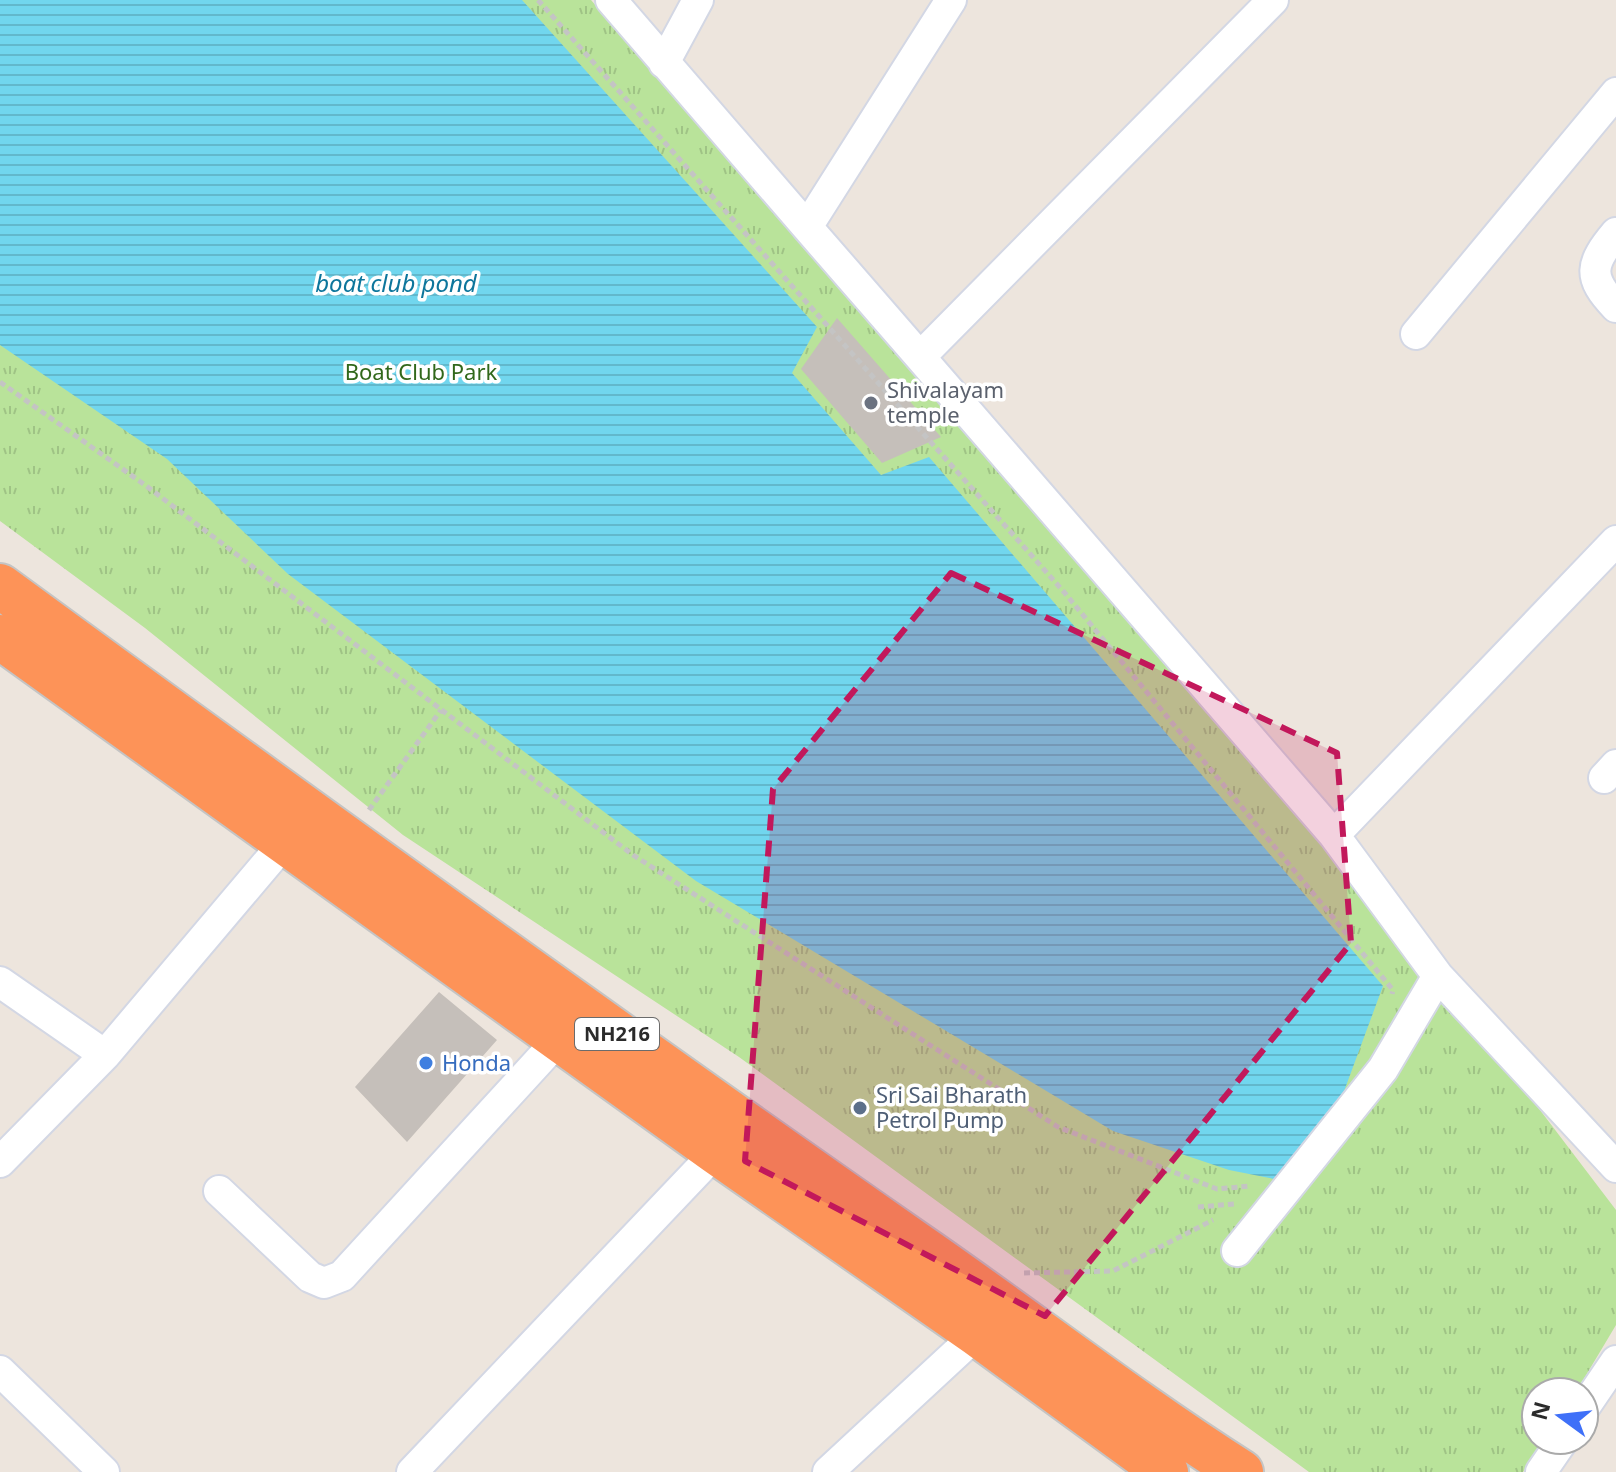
<svg xmlns="http://www.w3.org/2000/svg" width="1616" height="1472" font-family="'Noto Sans',sans-serif">
  <style>
    .park { fill: url(#park-tufts) }
    .water { fill: url(#water-rules) }
    .building { fill: #c5bfba }
    .lines { fill: none; stroke-linecap: round; stroke-linejoin: round }
    .street-casing { stroke: #d3d7e4; stroke-width: 34 }
    .highway-casing { stroke: #c4c4c4; stroke-width: 48 }
    .path { stroke: #c4c4c4; stroke-width: 5; stroke-dasharray: 6 4; stroke-linecap: butt }
    .street { stroke: #fff; stroke-width: 30 }
    .highway { stroke: #fd9358; stroke-width: 44 }
    .marked { fill: #c2185b; fill-opacity: 0.2; stroke: #c2185b; stroke-width: 6; stroke-dasharray: 16 10; stroke-linejoin: round }
    .worship-dot { fill: #6b7280; stroke: #fff; stroke-width: 3 }
    .shop-dot { fill: #3f7fe0; stroke: #fff; stroke-width: 3 }
    .service-dot { fill: #5c6f8a; stroke: #fff; stroke-width: 3 }
    .labels { text-anchor: middle; stroke-width: 7; stroke-linejoin: round; paint-order: stroke }
    .shield { fill: #fff; stroke: #6b6b6b; stroke-width: 2 }
    .shield-label { font-size: 20px; font-weight: bold; fill: #2b2b2b }
    .park-label { font-size: 22px; fill: #31681b; stroke: #fff }
    .worship-label { font-size: 22px; fill: #5b616d; stroke: #fff; text-anchor: start }
    .shop-label { font-size: 22px; fill: #366cbe; stroke: #fff; text-anchor: start }
    .service-label { font-size: 22px; fill: #4e5e75; stroke: #fff; text-anchor: start }
    .water-label { font-size: 24px; font-style: italic; fill: #0e769c; stroke: #fff }
  </style>
  <defs>
    <pattern id="park-tufts" width="24" height="20" patternUnits="userSpaceOnUse" patternTransform="scale(2)"><rect width="24" height="20" fill="#b9e39a"/><path d="M3 7l-1-3M5 7V3M7 7l1-3M15 17l-1-3M17 17v-4M19 17l1-3" fill="none" stroke="#9fc385"/></pattern>
    <pattern id="water-rules" width="6" height="5" patternUnits="userSpaceOnUse" patternTransform="scale(2)"><rect width="6" height="5" fill="#71d6ee"/><path d="M0 2.5h6" fill="none" stroke="#62b8cc"/></pattern>
  </defs>
  <rect width="100%" height="100%" fill="#ede5dd"/>
  <!-- park -->
  <path class="park" d="M0,0H591L1438,976L1616,1210V1325L1576,1392H1536V1440H1544L1523,1472H1309L739,1057L403,835L145,628L0,521Z"/>
  <!-- water -->
  <path class="water" d="M0,0H522L817,327L792,373L881,475L929,457L1383,986L1343,1094L1284,1181L1229,1170L1113,1131L696,881L288,574L167,459L0,345Z"/>
  <!-- building -->
  <path class="building" d="M837,318L941,437L882,463L801,369Z
    M439,992L497,1040L407,1142L355,1087Z"/>
  <g class="lines">
    <!-- street casing -->
    <g class="street-casing">
      <path id="street" d="M611,0L807,227L951,0
        M664,63L698,0
        M807,227L920,357L1273,0
        M1616,233C1590,264 1587,277 1616,307
        M1416,334L1616,93
        M920,357L1334,835L1616,541
        M1604,778L1616,765
        M1334,835L1438,976L1616,1167
        M0,982L105,1055
        M0,1162L105,1055L285,842
        M219,1191L310,1277L324,1283L342,1276L559,1039
        M1237,1251L1383,1069L1438,976
        M0,1371L104,1472
        M1584,1408L1616,1361
        M412,1472L716,1152
        M828,1472L977,1334L988,1319
        M1541,1472L1563,1440"/>
    </g>
    <!-- highway casing -->
    <g class="highway-casing">
      <path id="highway" d="M0,586C303,808 607,1028 915,1243C1024,1318 1129,1401 1241,1472
        M0,637L716,1152L977,1334L1166,1472"/>
    </g>
    <!-- path -->
    <path class="path" d="M538,0L1064,592L1393,990L1392,994
      M0,382L145,485L633,855L1058,1127L1217,1189L1250,1186
      M369,810L441,710
      M1198,1207L1234,1204
      M1024,1273L1113,1271L1213,1220"/>
    <!-- street -->
    <use href="#street" class="street"/>
    <!-- highway -->
    <use href="#highway" class="highway"/>
  </g>
  <!-- marked area -->
  <path class="marked" d="M951,573L1337,753L1351,943L1045,1316L745,1161L773,789Z"/>
  <!-- markers -->
  <circle class="worship-dot" cx="871" cy="403" r="8"/>
  <circle class="shop-dot" cx="426" cy="1063" r="8"/>
  <circle class="service-dot" cx="860" cy="1108" r="8"/>
  <g class="labels">
    <!-- shield labels -->
    <rect class="shield" x="575" y="1018" width="84" height="32" rx="6"/>
    <g class="shield-label">
      <text x="617" y="1041">NH216</text>
    </g>
    <!-- park labels -->
    <g class="park-label">
      <text x="421" y="380">Boat Club Park</text>
    </g>
    <!-- worship labels -->
    <g class="worship-label">
      <text x="887" y="398">Shivalayam<tspan x="887" dy="25">temple</tspan></text>
    </g>
    <!-- shop labels -->
    <g class="shop-label">
      <text x="442" y="1071">Honda</text>
    </g>
    <!-- service labels -->
    <g class="service-label">
      <text x="876" y="1103">Sri Sai Bharath<tspan x="876" dy="25">Petrol Pump</tspan></text>
    </g>
    <!-- water labels -->
    <g class="water-label">
      <text x="396" y="292">boat club pond</text>
    </g>
  </g>
  <!-- north arrow -->
  <g transform="translate(1560 1416) rotate(285)"><circle r="38" fill="#ffffff" stroke="#aaaaaa" stroke-width="2"/>
  <path d="M0-6L14 30L0 20L-14 30Z" fill="#3f70f8"/>
  <text y="-12" font-size="22" font-weight="bold" text-anchor="middle" fill="#2b2b2b">N</text>
  </g>
</svg>
